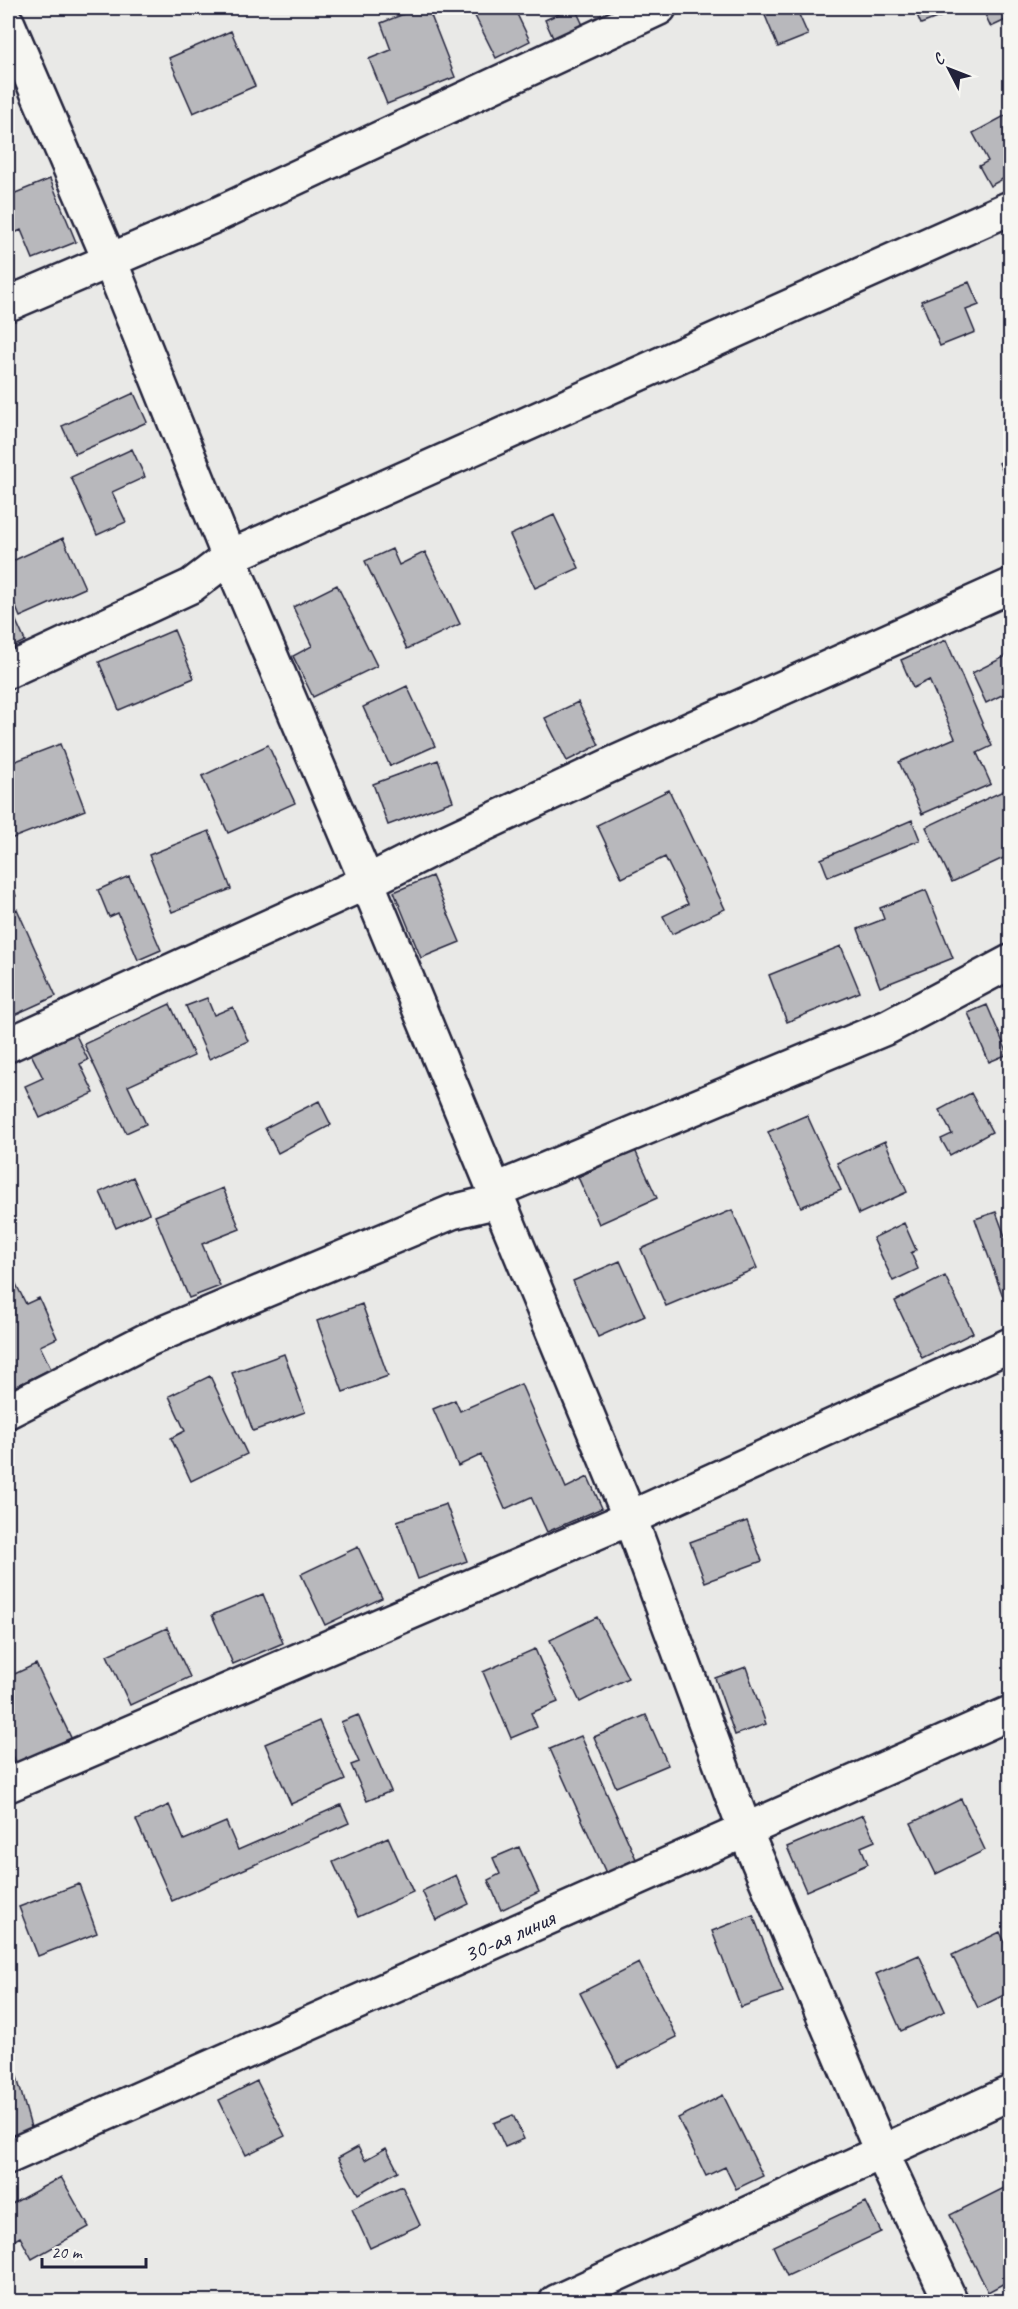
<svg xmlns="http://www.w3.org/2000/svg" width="1018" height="2309" font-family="Caveat,sans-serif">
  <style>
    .building { fill: #b8b8bc; stroke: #22223b; stroke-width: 1.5 }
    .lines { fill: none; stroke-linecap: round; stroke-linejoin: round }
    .minor-casing { stroke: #22223b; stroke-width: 38 }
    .minor { stroke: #f6f6f2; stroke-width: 33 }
    .labels { text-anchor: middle; stroke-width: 6; stroke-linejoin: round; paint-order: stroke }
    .street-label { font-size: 24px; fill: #22223b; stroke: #f6f6f2 }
  </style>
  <rect width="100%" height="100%" fill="#e9e9e7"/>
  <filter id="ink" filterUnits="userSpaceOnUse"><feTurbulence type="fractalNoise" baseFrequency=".0167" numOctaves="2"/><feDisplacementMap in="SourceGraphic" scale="12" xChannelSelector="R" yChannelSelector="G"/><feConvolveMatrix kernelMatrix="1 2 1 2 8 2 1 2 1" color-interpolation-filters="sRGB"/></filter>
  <g filter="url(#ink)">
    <!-- building -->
    <path class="building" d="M419,8H428L455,77L387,104L369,59L391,50L381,23Z
      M471,8H514L530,41L496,58Z
      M572,8H575L584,27L554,40L545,20Z
      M762,8H796L808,35L778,47Z
      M914,8H963L921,24Z
      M982,8H1010V18L991,27Z
      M231,31L255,86L193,113L169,58Z
      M1010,113V175L990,186L979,166L988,161L973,133Z
      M50,179L76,242L33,259L21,230L8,236V180L13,194Z
      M969,282L979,305L966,310L975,332L940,346L921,301Z
      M134,393L147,422L75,454L62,426Z
      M132,449L145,477L112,492L126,522L97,535L71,477Z
      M1010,458V488L999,463Z
      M554,515L579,568L535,588L510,535Z
      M63,538L85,588L20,617L8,588V563Z
      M392,549L399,565L425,552L460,624L407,649L365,561Z
      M337,585L377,666L313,697L293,656L312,646L293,607Z
      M8,603L25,641L8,649Z
      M174,630L194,678L119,710L99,662Z
      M946,640L992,746L977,753L991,784L922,814L899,762L955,738L929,680L913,688L901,660Z
      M1010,654V691L986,703L972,673Z
      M407,686L435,746L390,766L363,707Z
      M578,702L599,745L567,761L545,718Z
      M60,744L85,810L8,840V764Z
      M268,745L295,803L228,833L202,776Z
      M438,760L453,801L388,825L373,784Z
      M669,790L725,909L672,934L663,916L688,904L665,857L622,878L597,825Z
      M1003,791L1010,808V855L952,882L926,827Z
      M912,820L920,840L828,877L821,859Z
      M209,831L231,889L172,912L149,855Z
      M8,874L16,896L8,899Z
      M129,876L161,950L138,960L118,913L109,917L98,890Z
      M432,876L460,942L421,958L394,892Z
      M926,890L953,958L880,987L858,929L884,919L880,908Z
      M17,909L56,996L14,1015L8,1000V914Z
      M841,946L860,992L787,1022L769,975Z
      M207,998L214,1015L233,1007L248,1041L209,1059L186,1006Z
      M170,1004L194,1056L128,1086L146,1124L126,1133L84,1044Z
      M987,1005L1008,1054L989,1062L968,1013Z
      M75,1033L88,1060L80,1064L94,1093L40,1118L25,1086L43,1078L31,1054Z
      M971,1093L992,1132L950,1155L941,1139L952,1134L939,1110Z
      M319,1101L331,1125L278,1153L265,1128Z
      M807,1115L841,1190L801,1207L768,1132Z
      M885,1141L907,1192L859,1214L837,1163Z
      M635,1150L657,1198L599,1224L578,1177Z
      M133,1177L149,1213L116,1228L100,1192Z
      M223,1188L240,1229L202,1244L220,1286L189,1298L155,1216Z
      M732,1210L757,1268L666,1306L641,1249Z
      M996,1212L1010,1250V1316L975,1219Z
      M904,1223L916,1250L911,1253L918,1269L893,1281L873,1238Z
      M620,1261L645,1316L598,1337L573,1281Z
      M945,1276L973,1333L922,1358L895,1301Z
      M14,1280L26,1304L39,1298L57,1338L40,1346L51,1369L8,1390V1283Z
      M362,1304L388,1376L343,1392L317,1321Z
      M284,1354L305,1412L253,1431L232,1373Z
      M210,1376L247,1454L191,1481L171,1438L185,1431L169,1396Z
      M521,1384L566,1488L588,1477L602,1508L547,1532L531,1497L505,1509L481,1455L458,1466L433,1409L455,1400L460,1411Z
      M446,1504L467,1561L418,1579L397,1521Z
      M747,1521L762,1561L705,1582L690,1542Z
      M358,1547L382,1598L325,1625L301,1574Z
      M263,1594L283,1643L233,1664L212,1615Z
      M597,1617L628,1678L580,1702L550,1640Z
      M167,1628L190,1677L130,1705L107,1655Z
      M535,1649L558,1702L531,1713L537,1727L511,1738L483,1672Z
      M36,1664L74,1744L19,1769L8,1744V1677Z
      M746,1667L766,1724L735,1735L715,1678Z
      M358,1715L391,1791L367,1801L351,1765L359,1762L341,1722Z
      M646,1715L668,1765L616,1787L594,1737Z
      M319,1721L345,1780L291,1804L265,1744Z
      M581,1736L636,1859L606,1873L550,1749Z
      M961,1799L985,1850L936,1874L911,1823Z
      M169,1805L184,1840L226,1822L238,1850L341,1805L349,1823L172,1901L136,1820Z
      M863,1815L875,1841L861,1847L868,1864L806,1891L787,1847Z
      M388,1837L413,1892L358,1917L333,1862Z
      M519,1847L539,1892L501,1910L488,1880L500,1874L493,1858Z
      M456,1875L469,1904L436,1920L422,1891Z
      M79,1884L97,1933L38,1956L19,1907Z
      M753,1915L783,1992L741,2007L712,1931Z
      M1000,1932L1010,1953V1992L978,2008L952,1955Z
      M919,1955L945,2011L901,2031L876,1974Z
      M639,1963L677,2037L618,2067L580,1993Z
      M11,2056L34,2138L8,2146V2057Z
      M257,2081L285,2136L246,2155L219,2100Z
      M723,2095L763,2176L736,2189L725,2167L706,2176L678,2118Z
      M513,2115L524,2139L505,2147L494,2123Z
      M358,2147L365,2160L386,2148L398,2171L358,2194L338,2158Z
      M61,2177L89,2227L32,2259L20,2237L8,2244V2206Z
      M1010,2185V2225L1005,2228L1010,2240V2280L988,2292L950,2215Z
      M402,2186L420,2225L370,2248L352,2209Z
      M866,2202L881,2232L787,2276L773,2246Z"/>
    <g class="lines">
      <!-- minor casing -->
      <g class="minor-casing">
        <path id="minor" d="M8,24L110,261L229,557L367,882L630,1518L746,1833L882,2153L951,2302
          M8,304L214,216L659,8
          M8,671L191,586L229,557L1010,208
          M8,1045L367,882L448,841L615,763L1010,586
          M494,1191L888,1027L1010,962
          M8,1411L149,1339L452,1212L498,1201
          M8,1785L630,1518L1010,1345
          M8,2157C341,2008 677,1864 1010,1713
          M556,2302L1010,2093"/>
      </g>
      <!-- minor -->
      <use href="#minor" class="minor"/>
    </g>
  </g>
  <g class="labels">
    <!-- street labels -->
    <g class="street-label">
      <text transform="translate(509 1936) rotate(-24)" y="8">30-ая линия</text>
    </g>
  </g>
  <!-- margin -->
  <rect width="1018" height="2309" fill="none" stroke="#f6f6f2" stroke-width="30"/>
  <rect x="15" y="15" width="988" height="2279" fill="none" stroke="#22223b" stroke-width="2" filter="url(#ink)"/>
  <!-- north arrow -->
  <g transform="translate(949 69) rotate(312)" stroke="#f6f6f2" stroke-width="4.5" paint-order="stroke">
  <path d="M0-4.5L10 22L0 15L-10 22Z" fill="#22223b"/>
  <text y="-9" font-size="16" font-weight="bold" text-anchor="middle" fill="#22223b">С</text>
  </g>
  <!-- scale -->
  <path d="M42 2258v9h104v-9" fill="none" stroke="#22223b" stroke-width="3"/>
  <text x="51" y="2258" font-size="18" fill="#22223b" stroke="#f6f6f2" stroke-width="4.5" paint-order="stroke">20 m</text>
</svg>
